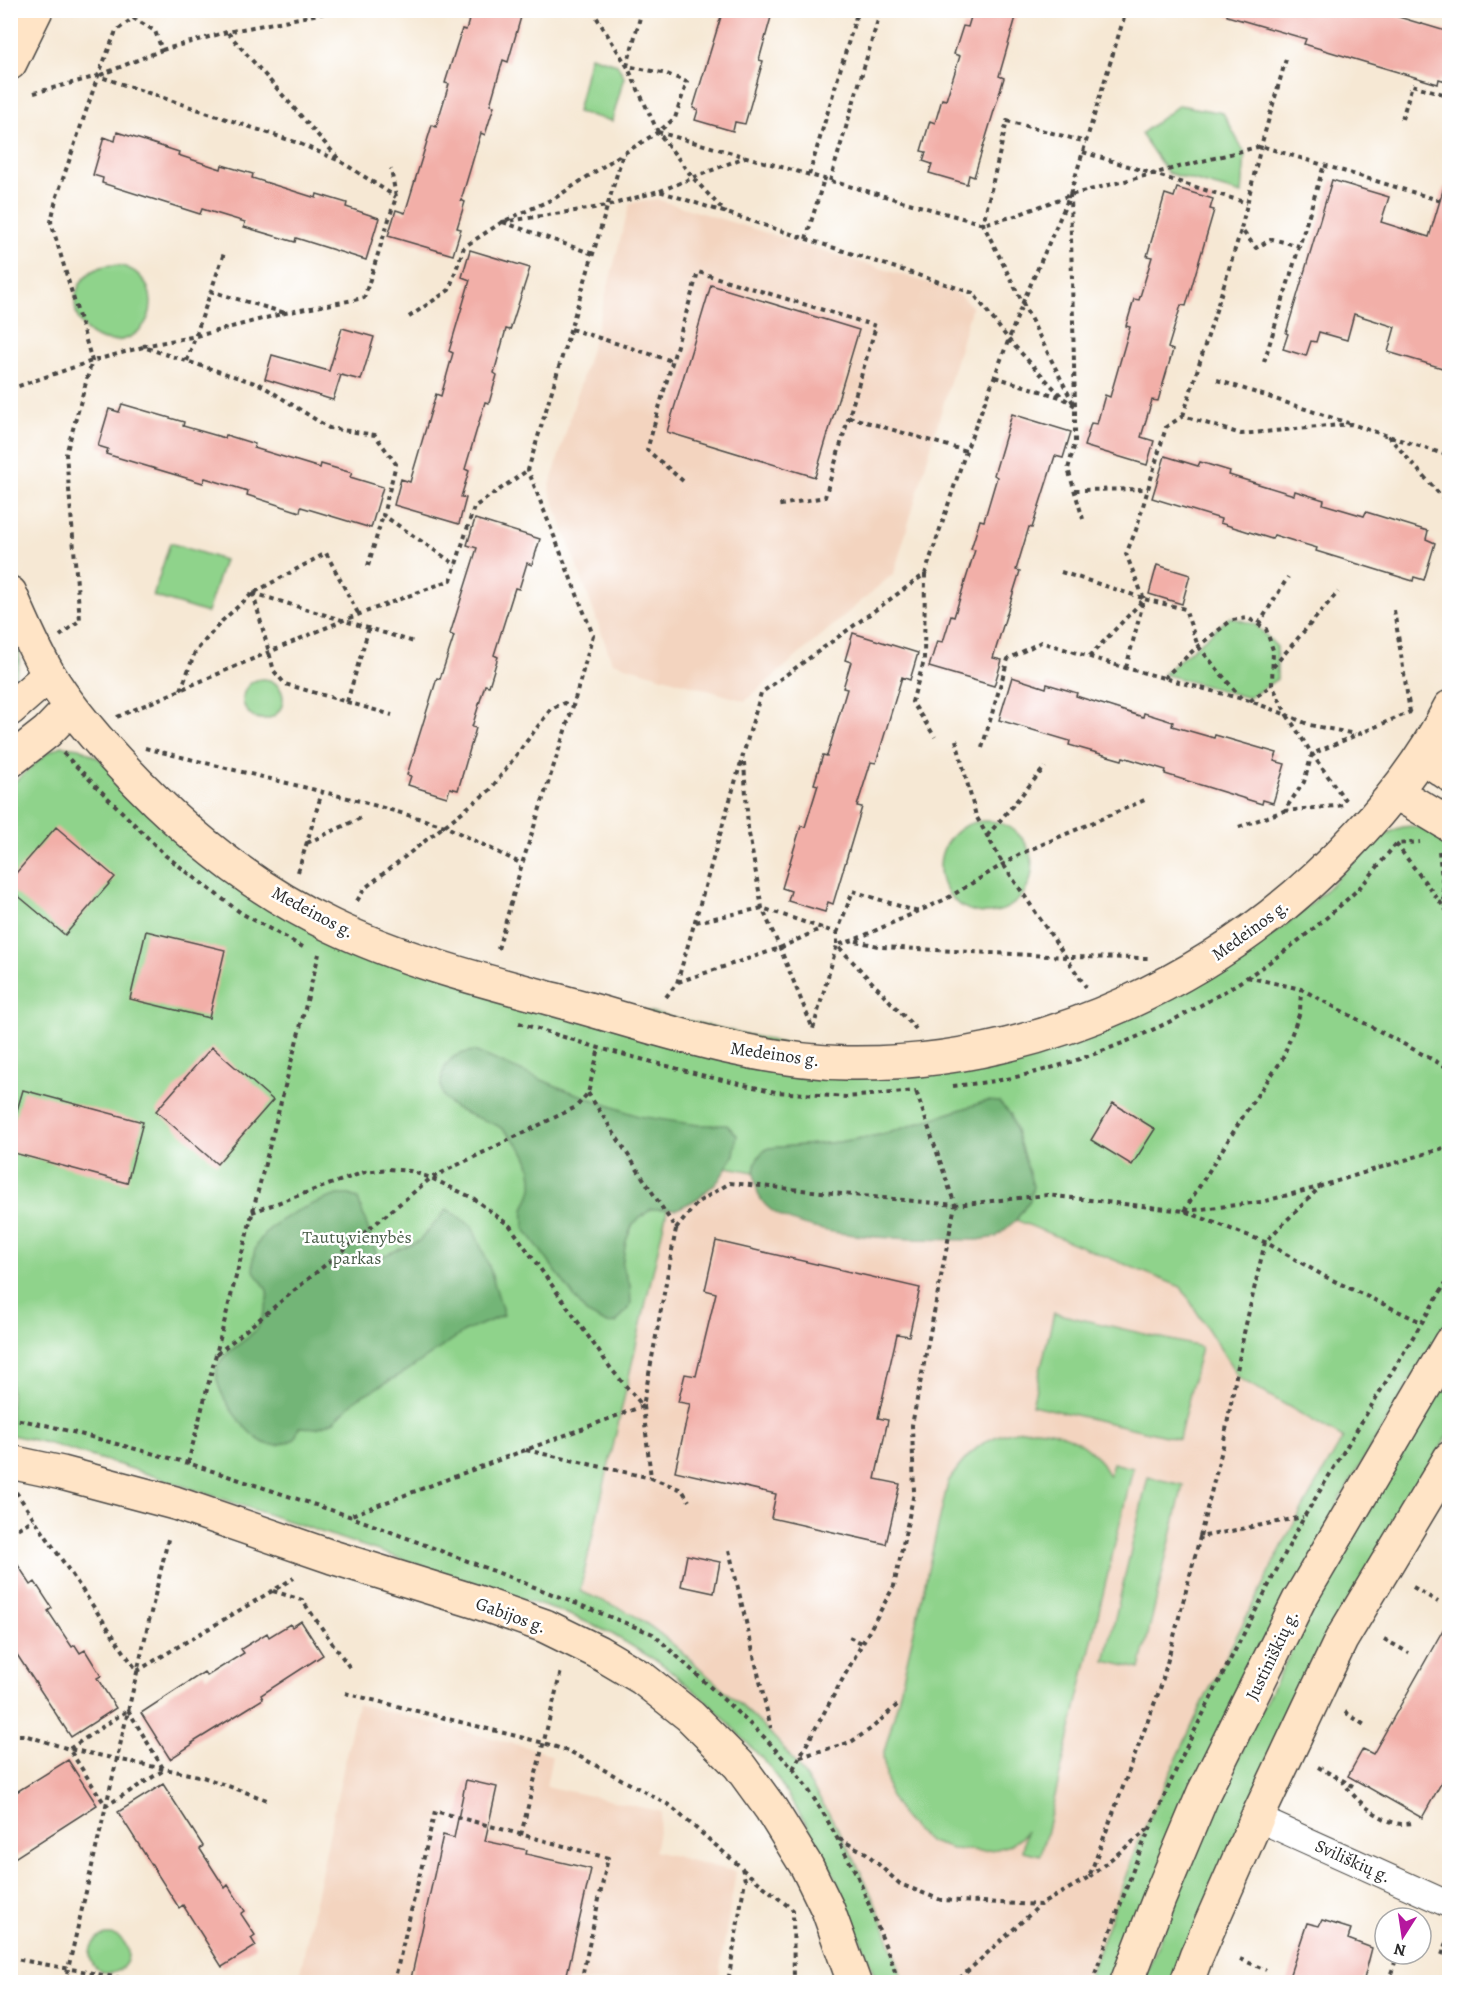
<svg xmlns="http://www.w3.org/2000/svg" width="1460" height="1993" font-family="Alegreya,serif">
  <style>
    .built { fill: #f3d4bf }
    .green { fill: #8fd38b; stroke: #5d7f5b; stroke-width: 1.5 }
    .forest { fill: #73b577; stroke: #4f7051; stroke-width: 1.5 }
    .building { fill: #f2afa8 }
    .lines { fill: none; stroke-linecap: round; stroke-linejoin: round }
    .street-casing { stroke: #494744; stroke-width: 28 }
    .secondary-casing { stroke: #494744; stroke-width: 36 }
    .path { stroke: #494744; stroke-width: 4; stroke-dasharray: 4.5 4.5; stroke-linecap: butt }
    .street { stroke: #fff; stroke-width: 26 }
    .secondary { stroke: #ffe4c6; stroke-width: 33 }
    .labels { text-anchor: middle; stroke-width: 5; stroke-linejoin: round; paint-order: stroke }
    .street-label { font-size: 18px; fill: #2b2b2b; stroke: #fff }
    .park-label { font-size: 18px; fill: #495d48; stroke: #fff }
  </style>
  <rect width="100%" height="100%" fill="#fff"/>
  <filter id="ink" filterUnits="userSpaceOnUse"><feTurbulence type="fractalNoise" baseFrequency=".0167" numOctaves="2"/><feDisplacementMap in="SourceGraphic" scale="12" xChannelSelector="R" yChannelSelector="G"/><feConvolveMatrix kernelMatrix="1 2 1 2 8 2 1 2 1" color-interpolation-filters="sRGB"/></filter>
  <filter id="wash" filterUnits="userSpaceOnUse"><feTurbulence type="fractalNoise" baseFrequency=".008" numOctaves="4" result="noise"/><feDisplacementMap in="SourceGraphic" scale="24" xChannelSelector="R" yChannelSelector="G"/><feGaussianBlur stdDeviation="1.35" result="paint"/><feColorMatrix in="noise" values="0 0 0 0 0 0 0 0 0 0 0 0 0 0 0 0 0 1.4 0 .05"/><feComposite in="paint" operator="in"/></filter>
  <g filter="url(#wash)">
    <rect width="100%" height="100%" fill="#f6e8d4"/>
    <!-- built -->
    <path class="built" d="M656,199L954,291L972,306L894,573L745,701L612,662L549,489L595,335L630,203Z
      M727,1167L754,1172L759,1196L996,1237L1016,1220L1181,1287L1239,1378L1343,1439L1292,1527L1203,1702L1137,1845L1087,1982H903L895,1953L860,1871L821,1801L780,1745L745,1709L676,1647L637,1617L580,1591L667,1210L677,1209L719,1180Z
      M357,1704L542,1751L552,1756L546,1786L662,1812L654,1851L736,1872L718,1982H298Z"/>
    <!-- green -->
    <path class="green" d="M590,56L617,64L624,77L612,121L577,112Z
      M1179,105L1223,113L1245,154L1242,194L1168,173L1141,134Z
      M75 303a38 38 0 1 1 76 0a38 38 0 1 1-76 0Z
      M170,543L224,560L207,613L153,596Z
      M1230,617L1256,625L1277,647V679L1249,698L1163,674Z
      M10,622C18,648 26,658 11,684Z
      M243 699a20 20 0 1 1 40 0a20 20 0 1 1-40 0Z
      M62,746L80,748L98,758L318,933L917,1075L1244,954C1268,939 1290,922 1311,904C1334,884 1375,833 1403,827C1421,823 1434,834 1449,843V1317L1340,1499L1113,1982H1087L1137,1845L1203,1702L1292,1527L1343,1438L1239,1378L1181,1287L1016,1220L1030,1200L987,1101L885,1134L839,1142L769,1148C758,1154 756,1160 754,1172L727,1167L734,1155L698,1125H694L667,1210L580,1591C599,1600 621,1607 638,1618C663,1634 686,1655 708,1676C733,1698 759,1720 781,1745C834,1810 881,1902 903,1982H877L838,1883L812,1833L770,1767L711,1705L665,1666L612,1634L573,1616L120,1465L47,1443L11,1435L10,786L48,752Z
      M940 867a46 46 0 1 1 92 0a46 46 0 1 1-92 0Z
      M1054,1313L1201,1347L1179,1439L1032,1405Z
      M1449,1378V1434L1379,1549L1176,1982H1143L1186,1873L1254,1724L1335,1566Z
      M1035,1429C1058,1430 1080,1440 1096,1456C1101,1462 1105,1470 1109,1476L1113,1463L1133,1468L1041,1855L1022,1851L1026,1831L1021,1838L1010,1845L997,1849L982,1851L952,1849L930,1842L916,1831L906,1821L889,1795L883,1756L897,1705L948,1482C972,1446 991,1431 1035,1429Z
      M1148,1477L1183,1485L1140,1669L1105,1661Z
      M90 1954a19 19 0 1 1 38 0a19 19 0 1 1-38 0Z"/>
    <!-- forest -->
    <path class="forest" d="M474,1051L561,1088L638,1116L698,1125H727L737,1135L734,1155L719,1180L697,1199L677,1209H651L633,1224L626,1241L622,1266L630,1285L631,1305L616,1323L607,1324L586,1313L524,1228C524,1222 523,1215 524,1210C526,1202 531,1195 532,1188C533,1177 530,1161 524,1152C519,1144 506,1131 498,1126C474,1113 431,1112 443,1072C449,1056 459,1053 474,1051Z
      M987,1101L999,1102L1011,1115L1033,1186L1030,1200L1016,1220L996,1237L978,1240C930,1239 783,1244 759,1196C757,1191 756,1184 755,1178C753,1165 757,1154 769,1148L839,1142L885,1134Z
      M338,1195H350L358,1199L378,1258L419,1241L447,1209L472,1226L489,1266L504,1315L464,1332L405,1372L358,1398L334,1421L317,1428L299,1427L295,1439C285,1443 275,1448 264,1443C245,1433 213,1392 217,1369C222,1349 254,1341 262,1319C265,1308 272,1295 264,1285C261,1280 255,1276 254,1270C245,1227 307,1205 338,1195Z"/>
    <g id="blocks">
      <!-- building -->
      <path class="building" d="M472,10H523L508,62L503,60L490,105L494,106L485,135L481,133L461,200L465,202L457,228L461,229L453,255L388,236L396,210L405,213L432,125L436,127L449,84L445,83L462,29L466,30Z
        M723,10H773L759,60L763,61L745,124L735,122L733,131L695,120L698,110L693,108Z
        M973,10H1018L999,76L1004,78L974,177L969,175L967,184L929,173L932,164L923,161L926,152L921,151L930,121L935,123L942,99L946,100L960,56L954,54L963,26L968,27Z
        M1227,10H1394L1392,15L1449,32V82L1439,79L1438,84L1304,44L1306,39L1227,16Z
        M117,132L179,152L178,155L221,169L222,165L253,174L252,178L316,198L317,194L347,203L346,207L379,218L366,260L296,238L295,242L244,227L245,222L202,209L200,214L102,183L103,178L93,175L104,137L115,141Z
        M1332,180L1389,197L1381,222L1429,237L1444,187L1449,188V370L1388,352L1395,327L1354,314L1347,340L1319,332L1316,342L1311,341L1306,356L1283,349L1288,334L1286,333Z
        M1177,188L1213,199L1210,209L1214,210L1186,306L1181,305L1168,348L1173,350L1158,401L1152,400L1141,437L1154,441L1147,465L1084,446L1091,423L1097,424L1105,395L1110,397L1130,327L1126,326L1134,299L1139,300L1152,257L1147,256L1165,194L1174,197Z
        M470,250L530,268L510,330L506,329L494,373L497,375L489,403L485,402L465,469L469,471L461,497L466,498L459,524L394,505L401,479L410,482L436,394L441,396L453,353L449,351L470,280L462,277Z
        M711,285L859,330L815,477L667,432Z
        M342,328L374,337L361,380L337,374L341,375L333,400L265,379L272,355L329,371Z
        M122,404L184,422L183,426L225,438L226,435L255,444L254,448L320,468L321,464L352,473L350,477L383,487L371,528L301,507L300,512L247,495L248,491L205,478L203,483L106,454L108,449L98,446L109,409L119,412Z
        M1012,414L1071,432L1063,458L1055,456L1032,528L1029,527L1016,570L1020,571L993,658L1002,660L994,686L929,667L937,641L943,642L951,616L954,617L975,550L971,549L980,520L984,521L997,477L994,475Z
        M1165,456L1198,466L1200,462L1230,471L1229,475L1294,495L1295,491L1324,500L1323,504L1364,516L1366,512L1428,531L1426,539L1435,543L1424,580L1414,577L1413,581L1316,551L1317,548L1274,535L1272,539L1220,523L1221,519L1152,498Z
        M475,519L540,539L532,565L527,563L519,589L515,588L494,655L498,657L489,686L485,685L472,727L476,728L458,790L450,788L447,797L408,785L411,776L407,775L437,678L440,679L454,636L450,634L477,548L467,545Z
        M1157,565L1190,575L1182,604L1149,594Z
        M853,633L918,653L910,680L902,677L876,763L871,762L857,806L862,807L833,904L828,902L825,912L788,901L791,891L782,888L801,826L805,827L818,785L814,784L823,755L827,756L847,689L843,688L851,662L845,660Z
        M1012,677L1046,688L1047,684L1077,693L1076,696L1143,717L1144,713L1173,722L1172,726L1214,738L1215,735L1277,753L1274,761L1285,764L1273,803L1263,800L1262,804L1165,774L1166,770L1123,757L1122,760L1069,745L1070,741L999,720Z
        M56,827L115,877L65,935L10,889V880Z
        M146,931L225,950L209,1018L130,999Z
        M212,1047L273,1100L217,1164L156,1111Z
        M23,1090L143,1122L127,1183L10,1152V1134Z
        M1113,1103L1155,1129L1132,1165L1091,1140Z
        M716,1241L920,1288L909,1336L897,1334L878,1418L888,1420L875,1479L900,1484L886,1544L771,1518L776,1494L675,1471L690,1404L678,1402L685,1374L696,1376L716,1293L705,1290Z
        M10,1553L31,1585L35,1582L52,1608L48,1611L72,1647L75,1645L80,1653L85,1650L101,1676L97,1678L116,1708L71,1737L10,1644Z
        M687,1555L720,1562L714,1593L681,1586Z
        M1449,1619V1769L1422,1818L1348,1776L1363,1749L1373,1754Z
        M301,1621L323,1655L261,1695L263,1699L192,1743L193,1744L170,1759L141,1713L204,1672L207,1676L244,1653L241,1649L267,1633L269,1637L290,1624L292,1627Z
        M68,1760L97,1805L10,1861V1796Z
        M466,1780L497,1787L485,1841L527,1850L526,1854L591,1869L565,1983H410L443,1835L454,1838Z
        M163,1784L203,1846L200,1849L225,1888L228,1885L245,1911L241,1914L255,1935L251,1938L256,1946L222,1967L183,1905L179,1908L118,1812Z
        M1322,1920L1351,1929L1348,1939L1372,1948L1363,1983H1287L1307,1923L1319,1926Z"/>
    </g>
  </g>
  <g filter="url(#ink)">
    <use href="#blocks" fill-opacity="0" stroke="#494744" stroke-width="1.5"/>
    <g class="lines">
      <!-- street casing -->
      <g class="street-casing">
        <path id="street" d="M1257,1818L1450,1905"/>
      </g>
      <!-- secondary casing -->
      <g class="secondary-casing">
        <path id="secondary" d="M10,63L36,10
          M10,593C22,621 33,647 48,673C67,705 92,734 118,762C178,827 251,888 332,926C403,960 481,980 556,1000C652,1026 745,1060 846,1063C1041,1066 1227,977 1358,835C1394,797 1426,754 1450,707
          M10,709L49,675
          M1422,756L1450,775
          M10,761L47,732L71,707
          M1395,792L1450,825
          M10,1462L62,1473L175,1503L332,1557L477,1602L545,1626L598,1652L642,1678L690,1716L739,1765L771,1809L807,1867L828,1910L854,1982
          M1127,1982L1159,1899L1204,1792L1299,1600L1450,1343
          M1187,1982L1196,1957L1257,1818L1341,1640L1450,1458"/>
      </g>
      <!-- path -->
      <path class="path" d="M592,10L627,66L658,132L693,178L726,213
        M642,10L627,66L667,74L687,82L675,118L658,132L983,224L1012,217L1070,195L1261,146L1448,203
        M228,33L338,158
        M162,50L227,32L340,10
        M1286,59L1261,146L1241,229L1256,248L1272,239L1299,246
        M34,93L98,76L298,143L340,161L396,197
        M1402,119L1412,85L1450,96
        M1083,152L1247,203
        M809,175L858,10
        M830,181L881,10
        M660,191L745,157
        M1070,194L1126,11
        M502,222L607,206L659,191L973,293L1009,340L1063,398
        M503,222L593,254
        M806,239L824,179
        M210,291L285,313
        M409,317L449,290L464,247L502,222L555,198L622,154
        M571,329L672,361
        M143,346L197,336L285,313L364,298L396,197L391,169
        M187,361L224,253
        M1264,362L1324,165
        M995,377L1063,398L1075,406V443L1068,469L1083,519
        M1217,380L1348,423
        M10,389L92,361L143,347L261,385L329,428L375,435L396,464L383,515L456,565
        M1073,403L983,224L1007,121L1086,142
        M1183,416L1241,230
        M849,417L966,451
        M1388,436L1450,506
        M683,481L647,450L698,272L876,326L825,497L775,506
        M1075,490L1148,489
        M368,566L383,515
        M1061,572L1143,598
        M925,574L924,661L912,702L935,737
        M253,593L274,671L285,684L392,715
        M253,593L414,642
        M1394,610L1410,712
        M1259,624L1288,577
        M60,636L80,620L66,454L92,361L51,222L56,199L98,76L116,31L133,18L155,31L162,50L98,76
        M1089,657L1144,599L1185,609L1198,646L1241,698
        M1273,667L1338,592
        M1126,668L1144,599L1126,554L1136,530L1166,427L1183,416L1241,434L1351,424L1450,456
        M1164,678L1198,646L1232,620L1248,618L1266,629L1273,650L1272,685L1287,715L1310,725L1355,734
        M181,690L195,652L222,621L253,593L326,553L359,615
        M1250,701L1272,685
        M347,702L369,628
        M117,717L344,620L451,580L474,507L528,470
        M956,740L976,816L1003,864L1086,987
        M145,748L360,801L445,826L522,864
        M982,748L1008,659L1041,642L1126,668L1250,701L1287,715L1312,754L1348,804
        M63,753L166,856L241,913L303,947
        M744,762L748,828L762,908L780,948L813,1029L837,945L854,940L946,899L1020,854L1147,799
        M1284,811L1345,805
        M1239,827L1284,811L1304,782L1312,754L1410,712L1414,714
        M987,836L1045,767
        M307,843L363,817
        M1396,844L1450,915
        M1439,851L1445,906
        M298,872L322,792
        M357,901L365,888L490,790L551,709L564,703L573,706
        M696,922L762,908L837,933V945L916,1029
        M837,933L853,891L918,912
        M856,941L882,947L1066,957L1148,958
        M498,949L522,864L573,706L593,635L528,470L623,154L658,132
        M1247,977L1301,989L1450,1069
        M678,982L780,948L822,928
        M666,997L677,983L761,693L925,574L966,451L1023,302L1070,195L1075,406
        M519,1023L599,1048L709,1077L776,1092L847,1097L916,1091
        M953,1086C971,1084 990,1082 1007,1079C1137,1051 1259,983 1355,892C1370,878 1382,860 1396,844L1420,842
        M588,1093L676,1229L643,1406L651,1478L682,1490L689,1501
        M1184,1211L1249,1107L1282,1060L1300,1012L1301,989
        M1185,1211L1261,1202L1319,1187
        M252,1212L365,1172L388,1169L410,1171L431,1178L473,1198L510,1226L612,1370L643,1406L349,1516
        M676,1229L698,1202L730,1183L955,1205L1047,1195L1184,1211L1265,1242L1326,1277L1421,1322
        M217,1354L431,1178L576,1107L588,1093L599,1048
        M10,1418L50,1426L188,1463L349,1516L499,1573L653,1634L764,1737L793,1769L806,1786L825,1816L857,1875L893,1965L898,1982
        M526,1450L651,1478
        M188,1463L319,954
        M16,1492L137,1671L294,1578
        M10,1533L34,1519
        M1200,1536L1223,1446L1244,1333L1265,1242L1321,1186L1450,1146
        M729,1550L771,1728
        M1413,1587L1438,1602
        M273,1591L302,1600L350,1668
        M849,1637L862,1643
        M1384,1639L1409,1653
        M345,1693L544,1743L571,1752L669,1805L742,1868L745,1880L728,1982
        M128,1710L164,1770L106,1806L69,1749Z
        M1345,1712L1366,1726
        M10,1735H24L69,1749L203,1777L267,1800
        M800,1757L851,1742L872,1728L897,1705
        M1318,1767L1353,1786
        M793,1769L894,1586L914,1493L912,1425L955,1205L916,1091
        M1342,1780C1353,1798 1375,1817 1395,1823C1401,1825 1409,1823 1415,1823
        M521,1835L561,1671
        M839,1839L866,1853L900,1884L941,1900L1040,1905L1089,1877L1161,1686L1200,1537L1303,1517
        M742,1869L793,1910L794,1982
        M1089,1877L1151,1827
        M1442,1955L1450,1935
        M10,1958L142,1982
        M1240,1959L1266,1970
        M65,1982L169,1535
        M394,1982L435,1811L608,1858L581,1982
        M951,1982L960,1978L1039,1906
        M1092,1982L1140,1851L1184,1752L1227,1666L1304,1517L1450,1276
        M1388,1982L1398,1954"/>
      <!-- street -->
      <use href="#street" class="street"/>
      <!-- secondary -->
      <use href="#secondary" class="secondary"/>
    </g>
  </g>
  <g class="labels">
    <!-- street labels -->
    <g class="street-label">
      <text transform="translate(313 912) rotate(28)" y="6">Medeinos g.</text>
      <text transform="translate(1250 930) rotate(-36)" y="6">Medeinos g.</text>
      <text transform="translate(775 1054) rotate(8)" y="6">Medeinos g.</text>
      <text transform="translate(511 1615) rotate(20)" y="6">Gabijos g.</text>
      <text transform="translate(1272 1655) rotate(-64)" y="6">Justiniškių g.</text>
      <text transform="translate(1353 1861) rotate(24)" y="6">Sviliškių g.</text>
    </g>
    <!-- park labels -->
    <g class="park-label">
      <text x="357" y="1243">Tautų vienybės<tspan x="357" dy="21">parkas</tspan></text>
    </g>
  </g>
  <!-- margin -->
  <rect width="1460" height="1993" fill="none" stroke="#fff" stroke-width="36"/>
  <!-- north arrow -->
  <g transform="translate(1403 1936) rotate(192)"><circle r="28" fill="#ffffff" stroke="#aaaaaa" stroke-width="1.5"/>
  <path d="M0-4.5L10 22L0 15L-10 22Z" fill="#b5179e"/>
  <text y="-9" font-size="16" font-weight="bold" text-anchor="middle" fill="#2b2b2b">N</text>
  </g>
</svg>
